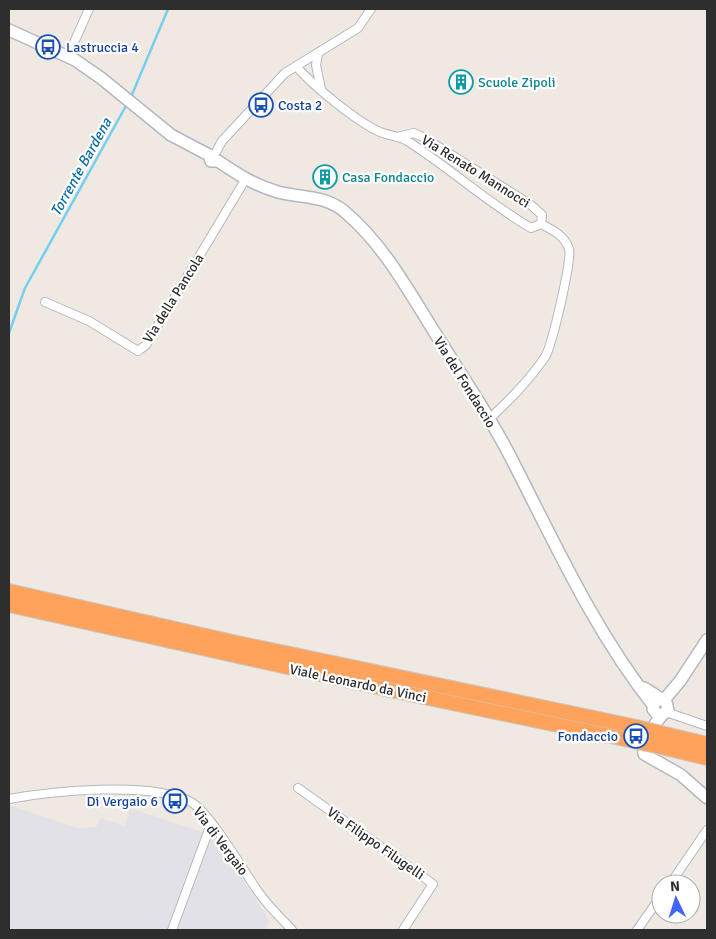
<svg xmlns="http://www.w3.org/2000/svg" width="716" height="939" font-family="Signika,sans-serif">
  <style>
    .industrial { fill: #e3e1e8 }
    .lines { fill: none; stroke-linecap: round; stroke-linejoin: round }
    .stream { stroke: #75cff0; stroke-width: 2.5 }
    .street-casing { stroke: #b4b7c1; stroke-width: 10 }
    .secondary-casing { stroke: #b4b7c1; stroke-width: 14 }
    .highway-casing { stroke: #c9c9c9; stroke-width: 16 }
    .street { stroke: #fff; stroke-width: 8 }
    .secondary { stroke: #fff; stroke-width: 11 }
    .highway { stroke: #ffa35c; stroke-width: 14 }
    .highway-bridge-casing { stroke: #c9c9c9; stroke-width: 16; stroke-linecap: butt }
    .highway-bridge { stroke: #ffa35c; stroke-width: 14 }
    .labels { text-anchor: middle; stroke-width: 4.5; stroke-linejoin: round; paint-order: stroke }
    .transit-label { font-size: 14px; fill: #164399; stroke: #fff; text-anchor: start }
    .culture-label { font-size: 14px; fill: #0d838f; stroke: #fff; text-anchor: start }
    .street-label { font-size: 14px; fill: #2e2e2e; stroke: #fff }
    .water-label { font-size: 15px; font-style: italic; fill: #0d6fa3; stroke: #fff }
  </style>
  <rect width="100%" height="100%" fill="#efe9e1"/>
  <!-- industrial -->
  <path class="industrial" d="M9,805L78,828L96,827L100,818L125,826L130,808L214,836L270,921L265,930H9Z"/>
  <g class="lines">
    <!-- stream -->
    <path class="stream" d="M131,97L168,9
      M9,333L25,288L127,104"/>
    <!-- street casing -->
    <g class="street-casing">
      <path id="street" d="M318,54L316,65L321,89
        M68,56L89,9
        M296,66C312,85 357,122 380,132C390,136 400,136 409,142C451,169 488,203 531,228L541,224
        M397,137L414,133L423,137L531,205L542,215L541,224
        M216,152L222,141L285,73L358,28L371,9
        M45,302L89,321L138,351L146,345L245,180
        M489,419C509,401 530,379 545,357C552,346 572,260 569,249C565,236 553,230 541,224
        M666,712L707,726
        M298,788L433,884L403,930
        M9,799C52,791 152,781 191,802C209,812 242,868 255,887C265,903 279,916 292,930
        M670,884L707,830
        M172,930L211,824
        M637,930L661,896"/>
    </g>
    <!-- secondary casing -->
    <g class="secondary-casing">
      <path id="secondary" d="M9,30L75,60L101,78L171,135L209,155L211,161H218C237,174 254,185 278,192C301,198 326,195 345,212C384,245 408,290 435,333C460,373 488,413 510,456C554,541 593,629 653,705
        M644,688L666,702L668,710L662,715L657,714L653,709L654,703L660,699
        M664,700L680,681L707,640
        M662,715C654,725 642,740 644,754L681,775L707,798"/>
    </g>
    <!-- highway casing -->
    <g class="highway-casing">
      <path id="highway" d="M9,591L233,642L637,727
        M9,605L395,691L629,740
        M665,734L707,744
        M661,747L707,758"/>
    </g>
    <!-- street -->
    <use href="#street" class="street"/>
    <!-- secondary -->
    <use href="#secondary" class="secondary"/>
    <!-- highway -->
    <use href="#highway" class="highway"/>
    <!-- highway-bridge casing -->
    <g class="highway-bridge-casing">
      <path id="highway-bridge" d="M637,727L665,734
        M629,740L661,747"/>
    </g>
    <!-- highway-bridge -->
    <use href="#highway-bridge" class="highway-bridge"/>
  </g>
  <!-- icons -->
  <defs>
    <g id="bus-ring" transform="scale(1.25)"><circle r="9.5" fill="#fff" stroke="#1a4fb4" stroke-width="1.5"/><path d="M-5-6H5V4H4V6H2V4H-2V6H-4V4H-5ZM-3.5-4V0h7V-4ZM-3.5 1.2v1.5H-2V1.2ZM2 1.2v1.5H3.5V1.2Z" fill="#1a4fb4"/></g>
    <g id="building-ring" transform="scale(1.25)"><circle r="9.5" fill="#fff" stroke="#0f9aa8" stroke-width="1.5"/><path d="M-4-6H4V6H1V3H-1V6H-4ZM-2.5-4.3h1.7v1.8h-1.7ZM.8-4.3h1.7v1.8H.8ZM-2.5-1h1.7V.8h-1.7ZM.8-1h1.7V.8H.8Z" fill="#0f9aa8"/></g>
  </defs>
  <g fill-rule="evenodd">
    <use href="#bus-ring" x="48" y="47"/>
    <use href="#building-ring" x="461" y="82"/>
    <use href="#bus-ring" x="261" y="105"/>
    <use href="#building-ring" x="325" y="177"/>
    <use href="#bus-ring" x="636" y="736"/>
    <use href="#bus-ring" x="175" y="801"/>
  </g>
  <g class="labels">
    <!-- transit labels -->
    <g class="transit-label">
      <text x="66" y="52">Lastruccia 4</text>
      <text x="278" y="110">Costa 2</text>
      <text x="618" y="741" text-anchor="end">Fondaccio</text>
      <text x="158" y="806" text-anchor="end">Di Vergaio 6</text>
    </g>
    <!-- culture labels -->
    <g class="culture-label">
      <text x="478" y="87">Scuole Zipoli</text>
      <text x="342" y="182">Casa Fondaccio</text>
    </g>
    <!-- street labels -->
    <g class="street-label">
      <text transform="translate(476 171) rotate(32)" y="5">Via Renato Mannocci</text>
      <text transform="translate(173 298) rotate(-58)" y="5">Via della Pancola</text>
      <text transform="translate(465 382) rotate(58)" y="5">Via del Fondaccio</text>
      <text transform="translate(358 683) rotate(12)" y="5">Viale Leonardo da Vinci</text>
      <text transform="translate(221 841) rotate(53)" y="5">Via di Vergaio</text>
      <text transform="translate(376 843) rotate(35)" y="5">Via Filippo Filugelli</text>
    </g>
    <!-- water labels -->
    <g class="water-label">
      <text transform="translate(81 167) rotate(-61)" y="5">Torrente Bardena</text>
    </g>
  </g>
  <!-- border -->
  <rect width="716" height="939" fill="none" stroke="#2e2e2e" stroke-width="20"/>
  <!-- north arrow -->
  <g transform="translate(676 899) rotate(356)"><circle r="24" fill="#ffffff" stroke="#ababab"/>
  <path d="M0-4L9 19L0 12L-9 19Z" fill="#4264fb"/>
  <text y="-8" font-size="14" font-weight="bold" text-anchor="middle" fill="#2e2e2e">N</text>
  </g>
</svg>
